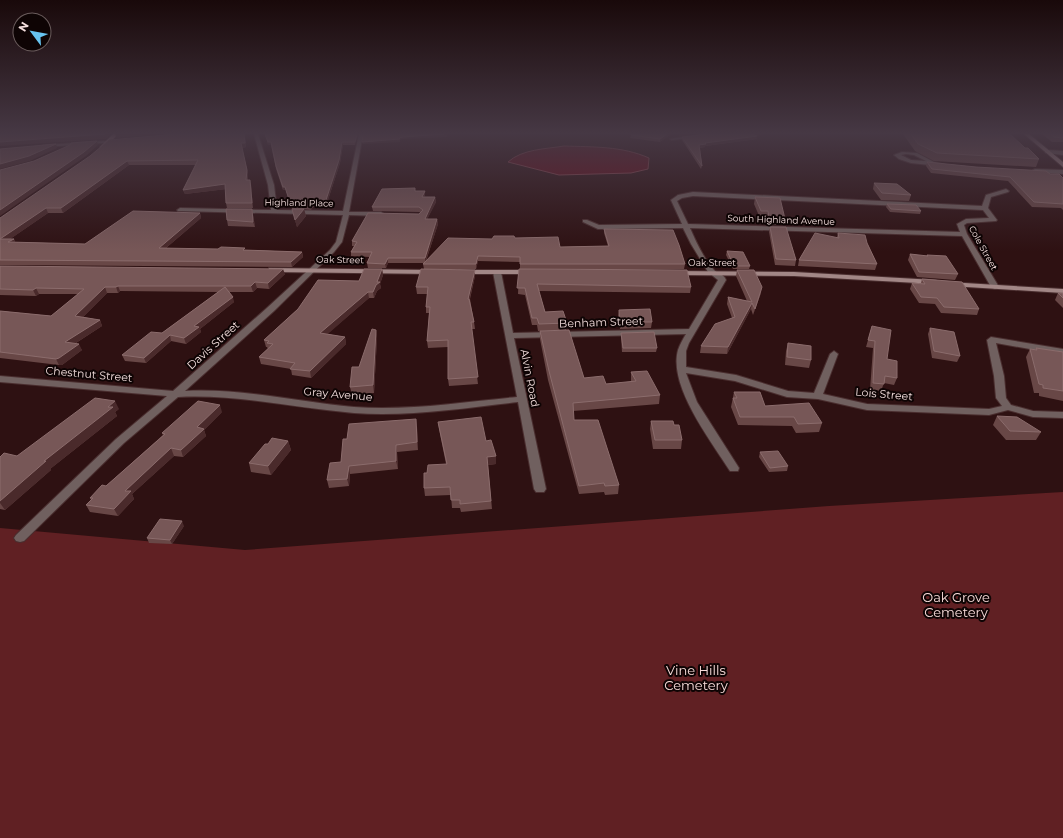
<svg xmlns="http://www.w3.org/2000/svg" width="1063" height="838" font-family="Montserrat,sans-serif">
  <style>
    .green { fill: #602023 }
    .water { fill: #690a19; stroke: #934a54 }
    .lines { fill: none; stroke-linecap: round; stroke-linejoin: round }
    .minor-casing { stroke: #4a2e2f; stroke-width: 2 }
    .secondary-casing { stroke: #4a2e2f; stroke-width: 2 }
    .primary-casing { stroke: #4a2e2f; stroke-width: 2 }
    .minor { fill: #70605f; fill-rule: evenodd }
    .secondary { fill: #a28786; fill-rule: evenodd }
    .primary { fill: #c8a6a4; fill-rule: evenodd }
    .wall { fill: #684746 }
    .shaded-wall { fill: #4a2a2b }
    .building { fill: #775757; stroke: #8b6c6c }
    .labels { text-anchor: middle; stroke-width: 4; stroke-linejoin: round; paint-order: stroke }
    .far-street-label { font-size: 9px; fill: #f5e0df; stroke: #0e0404 }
    .street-label { font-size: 11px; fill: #f5e0df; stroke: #0e0404 }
    .near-park-label { font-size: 13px; fill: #f9dddb; stroke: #0e0404 }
  </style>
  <rect width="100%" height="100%" fill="#2e1112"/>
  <!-- green -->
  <path class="green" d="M1063,492V838H0V528L245,550L829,506Z"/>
  <!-- water -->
  <path class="water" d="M564,146C593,147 622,146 649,158L648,169L631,173L559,175L508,162C522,149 546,149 564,146Z"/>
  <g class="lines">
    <!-- minor casing -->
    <g class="minor-casing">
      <path id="minor" d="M254,134H258L274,185L277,210L343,211L359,134H363L349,212H381L384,214L381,216L349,215L342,242L334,252L274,311L185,391C242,388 297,402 354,407C408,411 463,402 517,397L493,272L494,270H500L501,272L513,333L689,329L718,280L708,272L691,244L683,228L598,229L583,222V220H587L599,225L682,224L671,200L678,195L693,192L982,206L986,195L1006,189L1009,191L1008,192L991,197L988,208L997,220L996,221L967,223L964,225L967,234L999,287L995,289L991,287L962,236L690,228C696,242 704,259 714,270C718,274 724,274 726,280L689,343L686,351V367L736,375L788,391L814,393L830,354L834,351L838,354L823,394L867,404L989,409L1002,406L996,398L994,376L987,340L991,337L1063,349V355L996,343L1004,376L1006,398L1011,405L1033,411L1063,412V418L1033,417L1008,410L989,415L867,410L818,399L787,397L735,381L686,373L697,402L739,468L738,471H730C711,441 668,386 678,350C680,344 683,339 686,334L514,338L546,489L544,492H536L534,489L518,402C464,408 408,417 354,413C295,408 237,394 178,397L124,443L24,541L20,542L16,541L14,538L16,535L116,439L167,396L0,382V376L173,391L268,307L330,250L336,242L343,215L178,211L177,210L180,208L271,210L268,185ZM693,196L983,210L989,218L966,219L957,224L960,232L688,224L677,201L682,198Z
        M704,134H720L672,140L670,139Z
        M118,140L120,142L44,147L42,146L44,145Z
        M1048,150L1063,151V155L1046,153L1045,152Z
        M902,152L917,153L934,162L942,164L939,166L911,163L899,159L894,155ZM906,154L914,155L926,161L911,160L901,155Z
        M1035,169L1063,170V174L1033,172V170Z"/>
    </g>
    <!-- secondary casing -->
    <g class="secondary-casing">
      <path id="secondary" d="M1024,134H1029L1063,162V167Z
        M269,268L434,270L438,272L434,274L272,272H269Z
        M459,270H532L536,272L532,274H462L458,272Z
        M671,271L794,272L935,280L939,282L935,284L794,276L674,275L670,273Z
        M948,282L1063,289V293L951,286L947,284Z"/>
    </g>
    <!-- primary casing -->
    <g class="primary-casing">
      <path id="primary" d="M113,134H118L104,149H100V147Z"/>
    </g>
    <!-- minor -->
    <use href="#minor" class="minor"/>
    <!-- secondary -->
    <use href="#secondary" class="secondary"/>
    <!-- primary -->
    <use href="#primary" class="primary"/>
  </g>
  <!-- wall -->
  <path class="wall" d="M176,134H245L246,147L242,148L248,174V180L251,184L253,208H227L226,203V189L185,194L183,190L196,165H129L63,213H48L10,239H14L15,242L85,244L200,213L201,218L166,248L245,250L302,252L303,257L292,267L0,265V218Z
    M265,134H358L355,145H343L340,163L326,206L313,207L311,210L304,209L306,216L297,227L292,209L286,190H283L276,169L271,145H268Z
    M671,134L660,142L630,138L631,135Z
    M709,134H764L755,136H757V139L705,146V147L700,148L702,166L701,169L682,140V137Z
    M903,134H1010L1025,148L1039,159L1036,167L934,161L915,151Z
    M1042,134H1063V142H1052Z
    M927,162L976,167L1050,174L1063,178V210L1061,208L1032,207L1008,181L931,173L926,166Z
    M874,183L911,195L909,201L881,200L873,189Z
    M416,191H425V195L424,197H435L436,202L427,219H437L438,224L426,261L492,239L515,238L560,247L608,246L604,233V229L685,264L684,269H520V262L478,261L476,269H424L423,264L424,263H388L386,268H368L367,263L370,257L351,256V252L354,246H352V241L419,214L420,212H419L373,211L372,207Z
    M755,197L785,219L784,225H768L766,218H760L754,204Z
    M887,204L921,211L920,214L890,212L886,207Z
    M252,209L255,227L228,226L227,220Z
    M770,227L796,260L795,266L775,265L769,232Z
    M838,233L867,243L877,264L875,270L798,266L799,260L837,237Z
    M727,251L750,266L749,269H733L726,255Z
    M910,254L926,256L927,255L958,274L955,280L917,277L908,260Z
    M0,266L285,274L269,289L257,288L253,292H229L234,302L200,329L201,332L186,344L171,341L146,363L125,361L122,355L162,333L218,292L120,291L118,293H107L83,317L100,320L102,326L76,343L82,350L62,365H59L0,358V311L51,316L78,294H39L36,296L0,295Z
    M382,269L383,275L380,284L381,288L377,291L374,298H369L327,334L345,337L346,344L311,378L292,375L291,369L261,364L259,357L268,349L267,347H266L264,340L298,309L359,281Z
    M519,269L691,287L690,293L539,291L545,312L567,323L566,330L538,331L537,325H532L525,295L518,294Z
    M475,270V276L470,299L474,322L475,329H471L478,384L449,386L448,379V347L428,348L427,341L429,313H426V307L427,294H417L416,287Z
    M737,270L761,293L753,315L751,309L727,354L700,353L701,346L732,318L727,304L728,297L747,301L736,276Z
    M922,279L979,309L977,315L941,313L935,304L919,303L910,289L912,283H921Z
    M1058,293H1063V308L1055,300Z
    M619,310L652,322L651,328L620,329L618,316Z
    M872,326L887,359L897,378L894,385L884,383L881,391L870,390L873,348L866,347Z
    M930,328L960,356L957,362L932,358L928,334Z
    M376,330L377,338L374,393L352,395L350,387L359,367Z
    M540,331L584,378L606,384L631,382V372L660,395L659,404L573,411L574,420L619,485L618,494L605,495L604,492L579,494L548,380L540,339Z
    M621,333L657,348L656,352H622L621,337Z
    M788,343L811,360L809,368L785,365L786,351Z
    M1036,348L1063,352V401L1039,396V393H1034L1026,357L1030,349L1035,350Z
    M734,392L765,406L822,423L819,432L796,433L792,426L738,425L731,407Z
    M119,409L115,412L117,416L50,469L51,470L5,510L0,509V457L17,456Z
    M222,412L204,430L206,436L183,457L174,456L132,494L134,499L118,516L90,512L86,505L91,500L90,498L106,486L163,435L162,433Z
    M997,416L1041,432L1036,440H1006L993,425Z
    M651,421L674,425L682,440L681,449H653L650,429Z
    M438,422L486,441L496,456V464L488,465L492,509L461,512L460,508H452L451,495L425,496L424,488L427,473L446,464L439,429Z
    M417,426L418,450L397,452L398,469L350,474L349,486L329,488L327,480L341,462L347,439Z
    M288,441L291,450L271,475L251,472L249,463L268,444Z
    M760,452L788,466L787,471L769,472L759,457Z
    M184,526L172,544L149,543L147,538Z"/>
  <!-- shaded-wall -->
  <path class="shaded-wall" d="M105,134H111L106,139L0,146V142Z
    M115,134H165L117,138Z
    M244,134L246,147L242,148L241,143Z
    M357,134H358L355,145V142Z
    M447,134V137L403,139L400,140V142L363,144L362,142L403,137Z
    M667,134H671L660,142V139Z
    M679,134H693L679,136Z
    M750,134H764L749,137Z
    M757,136V139L705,146V147L699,148V145L705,143Z
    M97,141L98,145L86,156L0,216V210Z
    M268,142H271V145H268Z
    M342,142L343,145L340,163L326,206L325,203Z
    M56,144L57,148L30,161L0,169V164Z
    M127,161L129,165L63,213L61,208Z
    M247,170L248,174L247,185L246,180Z
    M250,180L251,184L253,208L252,203Z
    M225,184L227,189L185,194L183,190Z
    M283,187H285L286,190H283Z
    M425,191V195L422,201V197Z
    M435,197L436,202L425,224V219Z
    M312,204L313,207L311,210L310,206Z
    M46,208L48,213L3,244L0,239Z
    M252,209L253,214L255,227L253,222Z
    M304,209L306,216L297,227L295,220Z
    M200,213L201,218L160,253L159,248Z
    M437,219L438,224L425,263V258Z
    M14,239L16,244L8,242Z
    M302,252L303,257L292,267L291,262Z
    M478,256V261L476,269V264Z
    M388,258V263L386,268L385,264Z
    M283,269L285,274L269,289L268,283Z
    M382,269L383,275L380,284L381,288L377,291L374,298L373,292Z
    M475,270V276L468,305V299Z
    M255,282L257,288L253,292L251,286Z
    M118,286L120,291L118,293L116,287Z
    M105,287L107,293L78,322L75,316Z
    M762,287L761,293L753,315L755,309Z
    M36,288L39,294L36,296L33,290Z
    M368,292L369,298L321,340L320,333Z
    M233,297L234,302L200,329L201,332L186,344L184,338L194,326Z
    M752,303L751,309L727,354L728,347Z
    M100,320L102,326L68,348L65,342Z
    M376,330L377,338L374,393L373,385Z
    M170,335L171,341L146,363L144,358Z
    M345,337L346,344L311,378L310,371Z
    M79,344L82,350L62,365H59L56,359Z
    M115,401L119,409L115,412L117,416L50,469L51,470L5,510L0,503V501L44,461Z
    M220,405L222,412L204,430L206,436L183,457L181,450L197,427Z
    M416,419L417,426L418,450L417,442Z
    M288,441L291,450L271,475L268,466Z
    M396,445L397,452L398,469L396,461Z
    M171,448L174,456L132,494L134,499L118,516L114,509L125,491Z
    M496,456V464L488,465L487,457Z
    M349,466L350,474L349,486L347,479Z
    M182,521L184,526L172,544L170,540Z"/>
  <!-- building -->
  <path class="building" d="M0,134H105L0,142Z
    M176,134H244L245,143H241L247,170L246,180H250L252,203H226L225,184L183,190L198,160L127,161L61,208H46L0,239H14L8,242L85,244L133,211L200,213L159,248L218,249L221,247L245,248L243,250L302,252L291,262L0,260V218L90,156L109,140Z
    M265,134H357L355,142H342L339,160L325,203L312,204L310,206H291L285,187H283L276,166L271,142H268Z
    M363,134H444L403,137L399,138L400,139L362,142Z
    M631,134H667L660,139L631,135Z
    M709,134H751L757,136L705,143L706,144L699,145L702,166L682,137Z
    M911,134H1010L1025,148H1028L1039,159L937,153L918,144Z
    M1050,134H1063V138L1054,137Z
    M97,141L84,152L0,210V170L34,161L70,145L71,143Z
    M56,144L29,156L0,164V149Z
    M927,162L976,167L1046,171L1050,174H1059L1063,178V204L1034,202L1010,177L932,169Z
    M874,183L897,184L911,195L882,193Z
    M415,188V191H425L422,197H435L425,219H437L425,258H388L385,264L367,263L372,252H351L357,242L352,241L368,213L419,214L423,210L419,207H372L382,189Z
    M755,197L780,198L785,219L769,218L768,211H761Z
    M887,204L916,205L921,211L891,209Z
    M226,209H252L253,222L227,220Z
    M292,209H304L295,220Z
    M770,227H786L796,260L776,259Z
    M604,229L673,230L679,245L685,264H520V257L478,256L476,264H423L448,238L492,239L494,236H514L515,238L558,237L560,247L609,246Z
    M815,233L839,238L838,233L865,235L867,243L877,264L799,260Z
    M727,251L743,252L750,266H734Z
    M910,254L928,256L927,255L946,256L958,274L919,272Z
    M0,266L283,269L268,283L255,282L251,286H118L116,287H105L75,316L100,320L65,342L79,344L59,358L56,359L0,352V311L51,316L84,289L36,288L33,290L0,289Z
    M364,269H382L377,282H380L376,285L373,292H368L320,333L345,337L310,371L290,369L295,363L259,357L273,344L267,343L269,341L264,340L298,309L318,280L359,281Z
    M421,269L475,270L468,299H469L474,322H471L478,377L448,379V340L427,341L430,307H426L428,287H416Z
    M519,269L687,270L691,287L537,284L545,312L563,311L567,323L539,324L537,318H532L525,288H517Z
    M737,270H754L762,287L755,309L752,303L728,347L701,346L715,324L735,317L728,297L752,302Z
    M922,279L962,282L979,309L944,307L937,298L921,297L912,283L925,284Z
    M225,287L233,297L194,326L199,327L184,338L170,335L144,358L122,355L151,332L162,333Z
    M1058,293H1063V298Z
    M650,309L652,322H620L619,310Z
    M872,326L891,330L887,359L897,361V378L885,376L884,384L873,383L875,341L868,340Z
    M930,328L954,332L960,356L934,351Z
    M372,329L376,330L373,385L350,387L352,367H359Z
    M569,330L584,378L603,376L606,384L636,381L631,372L647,371L660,395L573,403L574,420H598L619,485L605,486L604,483L579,486L549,371L540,331Z
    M654,332L657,348H623L621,333Z
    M788,343L811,346V360L787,357Z
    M1036,348L1063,352V391L1043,388V385L1039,384L1030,349L1037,350Z
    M734,392H760L765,406L809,403L822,423L798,424L794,417H740L733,398H737Z
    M95,398L115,401L108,407H113L44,461H46L0,501V457L4,453L17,456Z
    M198,401L220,405L197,427L204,429L181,450L171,448L125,491H131L114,509L86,505L93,498H90L102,485L106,486L165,434L162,433Z
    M997,416L1017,417L1041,432L1010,431Z
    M481,417L486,441L491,440L496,456L487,457L491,501L460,504V500H451L450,487L424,488V473H427L428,465L447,464L438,422Z
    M416,419L417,442L396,445V461L349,466L347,479L327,480L330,463L341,462L343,439H347L349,424Z
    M651,421H673L674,425H679L682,440H655Z
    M272,438L288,441L268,466L249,463L265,444H268Z
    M778,451L788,466L770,468L760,452Z
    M160,519L182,521L170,540L147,538Z"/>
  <!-- sky -->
  <linearGradient id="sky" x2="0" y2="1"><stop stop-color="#19090a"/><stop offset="0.53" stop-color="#463844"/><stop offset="1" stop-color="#463844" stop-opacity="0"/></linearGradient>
  <rect width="1063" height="251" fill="url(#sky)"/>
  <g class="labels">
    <!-- far-street labels -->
    <g class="far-street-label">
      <text transform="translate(299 203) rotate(1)" y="3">Highland Place</text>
      <text transform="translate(781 220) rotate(2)" y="3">South Highland Avenue</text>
      <text transform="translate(983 248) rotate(61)" y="3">Cole Street</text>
      <text transform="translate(340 260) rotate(1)" y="3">Oak Street</text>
      <text x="712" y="266">Oak Street</text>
    </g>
    <!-- street labels -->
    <g class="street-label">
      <text transform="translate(601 322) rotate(-2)" y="4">Benham Street</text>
      <text transform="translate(213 345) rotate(-42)" y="4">Davis Street</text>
      <text transform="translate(89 374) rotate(5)" y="4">Chestnut Street</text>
      <text transform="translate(530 378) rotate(79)" y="4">Alvin Road</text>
      <text transform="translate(338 394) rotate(5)" y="4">Gray Avenue</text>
      <text transform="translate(884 394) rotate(5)" y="4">Lois Street</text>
    </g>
    <!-- near-park labels -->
    <g class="near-park-label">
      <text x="956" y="602">Oak Grove<tspan x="956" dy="15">Cemetery</tspan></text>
      <text x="696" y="675">Vine Hills<tspan x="696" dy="15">Cemetery</tspan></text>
    </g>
  </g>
  <!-- north arrow -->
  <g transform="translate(32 32) rotate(302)"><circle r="19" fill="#0e0404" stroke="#6a5c5c"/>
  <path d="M0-3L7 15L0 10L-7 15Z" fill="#67c4f0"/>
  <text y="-6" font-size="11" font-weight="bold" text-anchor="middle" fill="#f5e0df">N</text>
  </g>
</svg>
